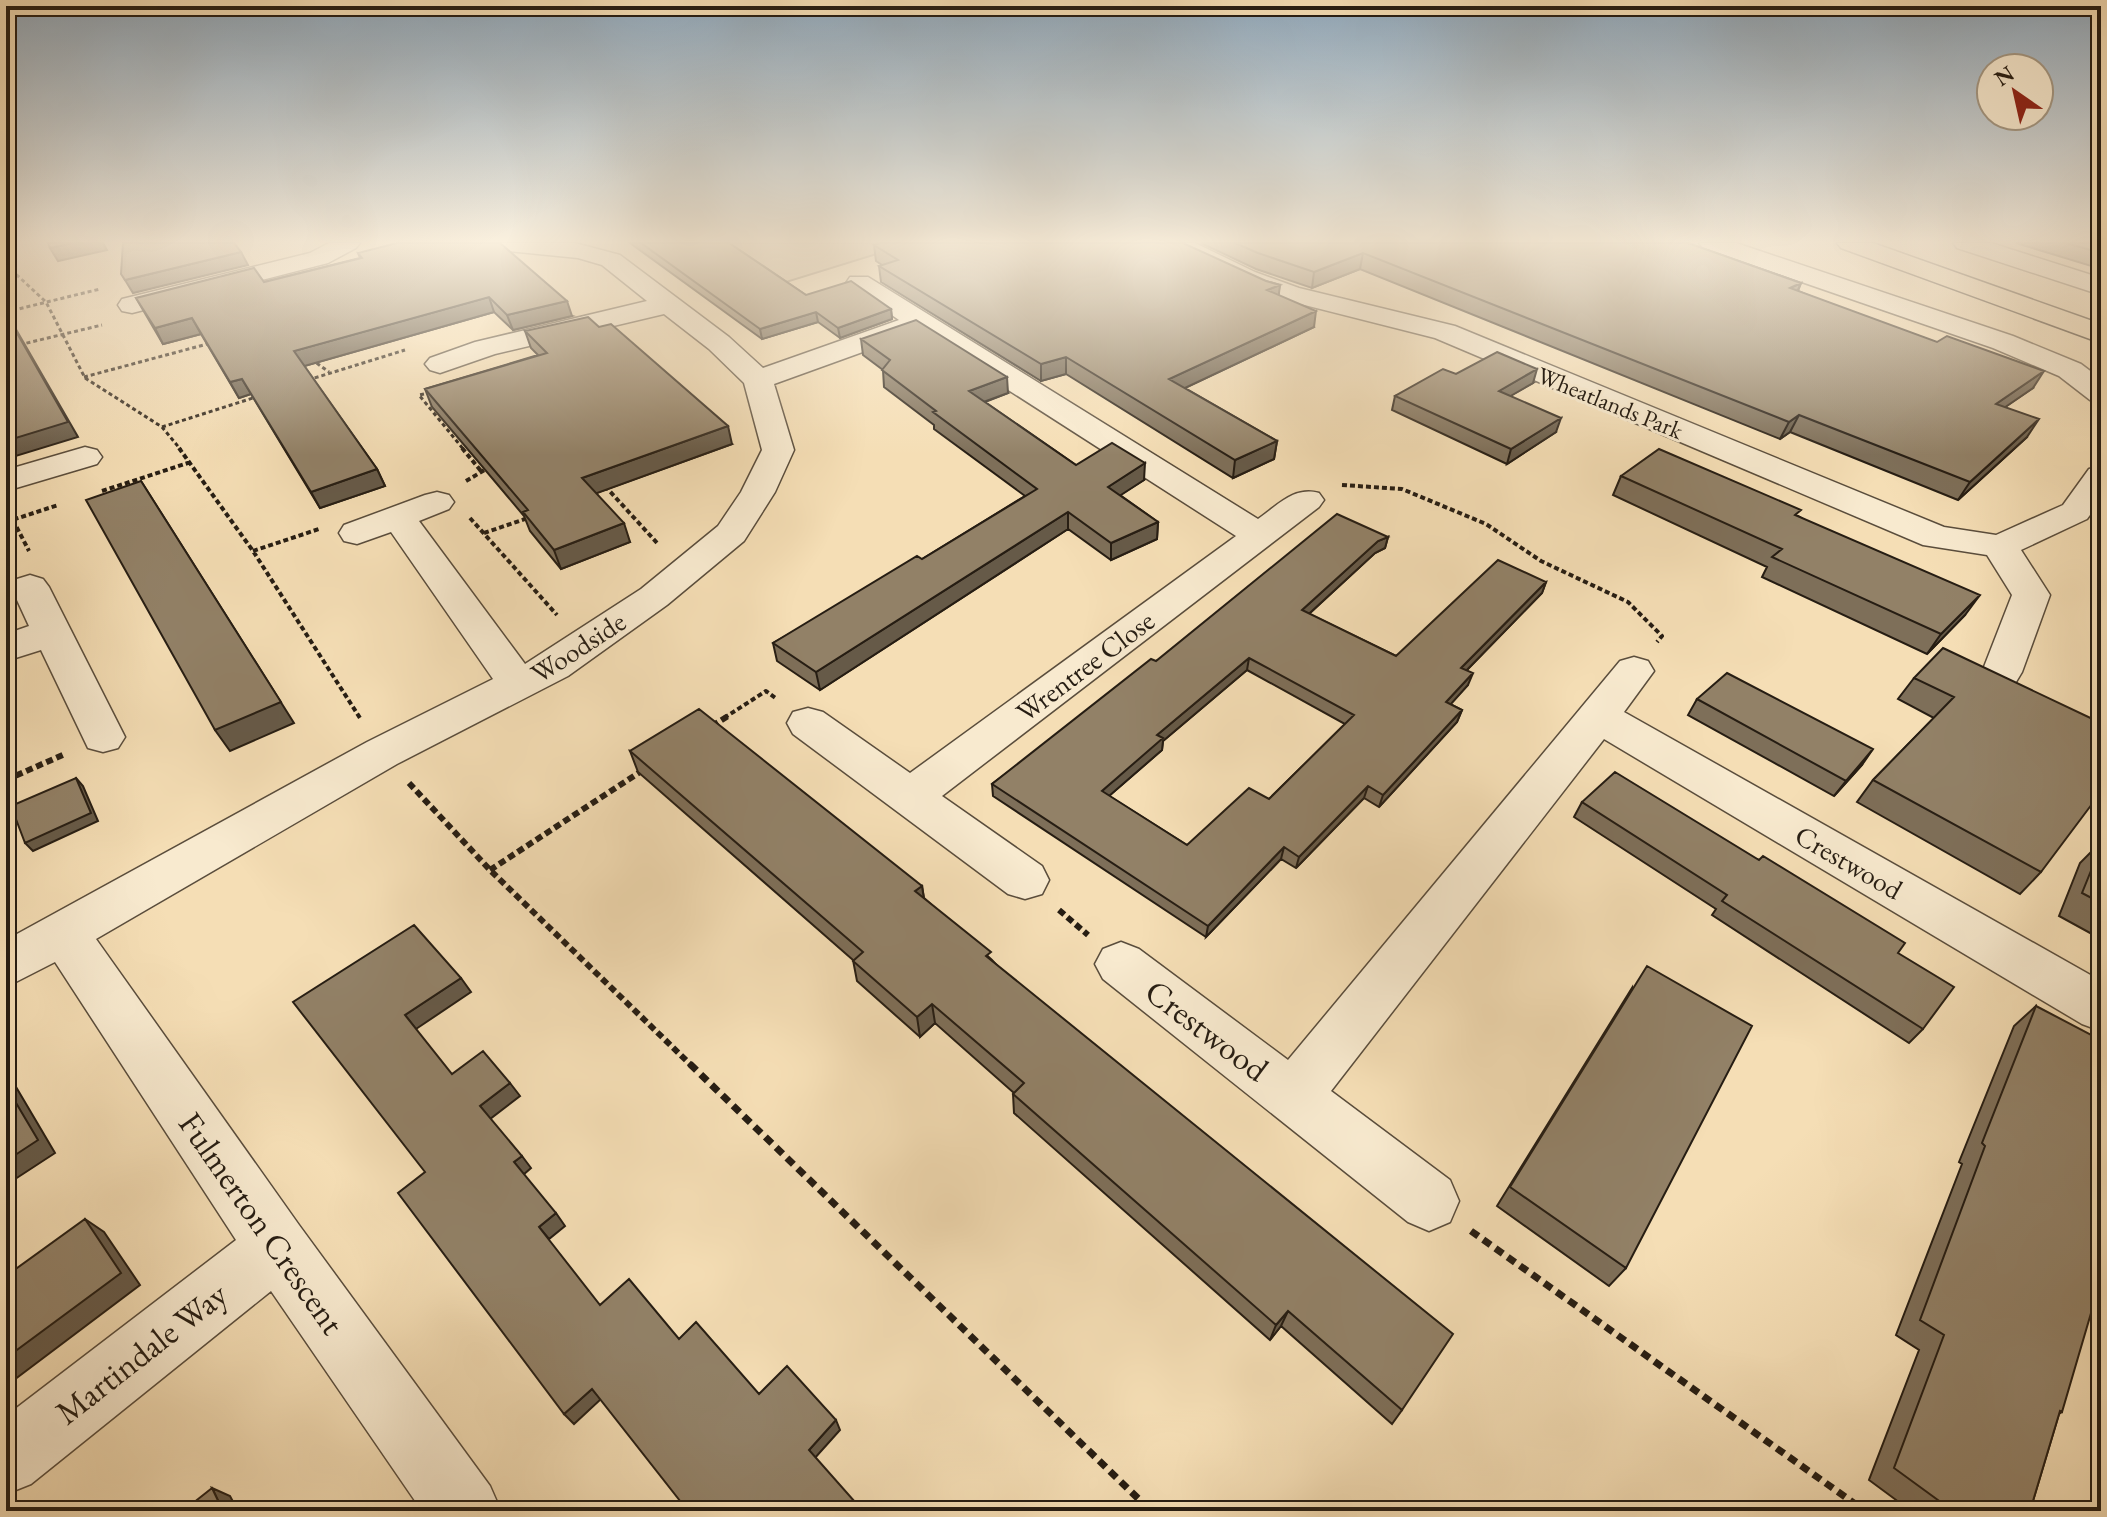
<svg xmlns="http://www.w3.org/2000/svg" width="2107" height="1517" font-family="'EB Garamond',serif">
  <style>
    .green { fill: #d2bd99; stroke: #7c6d56; stroke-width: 2 }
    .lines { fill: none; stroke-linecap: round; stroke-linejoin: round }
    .minor-casing { stroke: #5a4d3c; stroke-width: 3 }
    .major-casing { stroke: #261d13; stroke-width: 3 }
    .path-far3 { stroke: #261d13; stroke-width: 3; stroke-dasharray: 4 3; stroke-linecap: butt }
    .path-far2 { stroke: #261d13; stroke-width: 4; stroke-dasharray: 5 3; stroke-linecap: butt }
    .path-far1 { stroke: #261d13; stroke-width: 6; stroke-dasharray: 7 4; stroke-linecap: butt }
    .path { stroke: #261d13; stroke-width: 7; stroke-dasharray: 9 6; stroke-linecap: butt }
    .minor { fill: #f8eacf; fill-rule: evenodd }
    .major { fill: #f5deb5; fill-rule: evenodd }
    .wall { fill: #7e6f59; stroke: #261d13; stroke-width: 2; fill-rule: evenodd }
    .shaded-wall { fill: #665a48; stroke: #261d13; stroke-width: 2 }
    .building { fill: #928167; stroke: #261d13; stroke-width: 2; fill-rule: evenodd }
    .labels { text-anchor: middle; stroke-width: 6; stroke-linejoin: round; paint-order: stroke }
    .far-street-label { font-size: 24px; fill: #261d13; stroke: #f8eacf }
    .street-label { font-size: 28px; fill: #261d13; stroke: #f8eacf }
    .near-street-label { font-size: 34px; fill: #261d13; stroke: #f8eacf }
  </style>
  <rect width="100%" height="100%" fill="#f5deb5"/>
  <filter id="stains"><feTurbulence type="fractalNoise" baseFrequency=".0025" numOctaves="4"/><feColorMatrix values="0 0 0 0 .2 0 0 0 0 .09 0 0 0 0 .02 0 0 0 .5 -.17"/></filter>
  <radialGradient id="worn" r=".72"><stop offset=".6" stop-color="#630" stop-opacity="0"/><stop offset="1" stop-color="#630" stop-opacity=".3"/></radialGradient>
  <!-- green -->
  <path class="green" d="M725,243H912L783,283Z"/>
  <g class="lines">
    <!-- minor casing -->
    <g class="minor-casing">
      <path id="minor" d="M329,243H360L356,248L328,263L132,313L122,311L118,305L122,299L310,253Z
        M496,243H575L620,255L729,337L763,368L899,320L846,283L850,277H868L1258,519C1278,505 1294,486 1319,493L1324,500L1319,507L942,796L1042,866L1049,880L1042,894L1025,899L1008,894L793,734L787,723L793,712L808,708L823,712L910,773L1236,536L918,332L774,384L794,450L775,492L744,541L667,605L568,676L397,764L96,939L299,1225L490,1486L501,1511H422L271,1291L31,1484L6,1494V1416L236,1240L55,962L6,987V940L367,742L493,679L391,532L357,544L344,541L339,533L344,525L425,495L437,492L449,495L454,502L449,509L419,521L525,664L641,589L718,526L741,492L762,450L744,383L709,349L664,314L495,354L440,373L430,370L425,364L430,358L475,342L647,301L602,265L578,258L508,251L499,248Z
        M1163,243H1195L1255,272L1299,288L1455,326L1944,527L1996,535L2063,505L2089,469L2101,466V500L2087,519L2021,550L2050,595L2022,672L2016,682L2002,686L1988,682L1982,672L2012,595L1987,555L1923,545L1435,338L1265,295L1167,248Z
        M1699,243H1736L2013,336L2081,364L2101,379V402L2090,400L2059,376L1993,348L1703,248Z
        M1953,243H1991L2101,278V295L1957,248Z
        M85,447L97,450L102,457L97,464L6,491V470Z
        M30,575L43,579L49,587L125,737L118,748L103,752L88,748L41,650L6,661V634L29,626L11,587L17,579Z
        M1634,657L1648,661L1654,671L1624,712L2101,981V1031L2082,1024L1604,739L1331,1091L1450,1180L1459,1201L1450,1222L1429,1231L1408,1222L1103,979L1095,964L1103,949L1121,942L1139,949L1288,1060L1620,661Z"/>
    </g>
    <!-- major casing -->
    <g class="major-casing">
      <path id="major" d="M1837,243H1873L2101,324V343L1841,248Z"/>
    </g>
    <!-- path-far3 -->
    <path class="path-far3" d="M6,265L46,302L85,378L162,427L181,450
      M6,312L100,289
      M6,348L102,325
      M311,359L329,372
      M84,377L211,343
      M308,380L405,350
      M424,394L419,395L464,450
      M162,427L256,397"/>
    <!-- path-far2 -->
    <path class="path-far2" d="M179,448L253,551L360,718
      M462,448L481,471
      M466,481L488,468
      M1342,485L1402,489L1486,524L1541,561L1628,602L1662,636L1657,642
      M605,486L658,544
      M102,491L191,462
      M470,518L557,615
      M13,520L29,551
      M6,522L58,505
      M484,533L528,518
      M253,551L319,529
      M724,718L766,691L777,699"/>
    <!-- path-far1 -->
    <path class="path-far1" d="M712,726L728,716
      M6,780L65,754
      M409,783L490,870L692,1066
      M490,870L643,770
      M6,895L11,910
      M1059,910L1088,935"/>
    <!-- path -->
    <path class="path" d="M690,1064L1151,1511
      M1471,1231L1865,1511"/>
    <!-- minor -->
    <use href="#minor" class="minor"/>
    <!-- major -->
    <use href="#major" class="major"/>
  </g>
  <!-- wall -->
  <path class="wall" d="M630,243H729L806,295L891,309L892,319L840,338L818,322L762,339Z
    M1201,243H1688L1801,283L1798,291L2033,388L2005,407L2027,437L1958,500L1790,432L1780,439L1360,269L1312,288L1256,269Z
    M2016,243H2101V269Z
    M874,245L1266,281L1280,285L1278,295L1314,327L1185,388L1277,441L1274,459L1233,478L1066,374L1041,381L881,282L879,266L882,265L876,261Z
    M358,253L572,316L513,330L494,312L304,366L377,469L385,486L320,508L251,394L239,398L201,334L163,344L136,298L264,282L360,258Z
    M525,331L732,444L596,493L630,542L561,569L530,531L524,516L432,407L425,389L538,355L531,348Z
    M861,339L1008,393L985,402L1076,465L1144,480L1120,495L1158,522L1157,539L1111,560L1068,529L820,690L777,661L773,643L922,559L1025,496L934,429V425L884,387L883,370L863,355Z
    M1456,374L1533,383L1510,396L1556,432L1507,464L1392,410L1395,396Z
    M1621,476L1798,516L1965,615L1927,654L1762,577L1767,567L1613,495Z
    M1388,537L1385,548L1375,553L1309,614L1396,656L1546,582L1542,593L1467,670L1468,685L1450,704L1462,710L1457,722L1379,807L1364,798L1296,868L1281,859L1206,937L993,796L992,784L1156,661ZM1247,670L1345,724L1269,799L1187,845L1109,796L1162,750L1163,741Z
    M1914,678L2101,723L2041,872L2020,894L1857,802L1873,780L1934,718L1898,699Z
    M1697,699L1862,765L1834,796L1688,715Z
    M630,751L922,886L924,898L992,960L1402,1410L1392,1424L1281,1326L1270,1340L1014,1113L1013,1094L1014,1093L935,1023L920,1037L857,981L853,960L638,772Z
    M1582,802L1759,860L1898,953L1923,1029L1909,1043L1712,915L1716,909L1574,817Z
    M2101,842V939L2059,916L2080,863Z
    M1632,988L1626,1268L1609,1286L1497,1206Z
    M2036,1006L2062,1412L2059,1414L2030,1511H1911L1869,1480L1919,1350L1896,1335L1962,1164L1959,1162L2014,1026Z"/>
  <!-- shaded-wall -->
  <path class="shaded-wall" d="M73,243H103L107,250L58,261L50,248Z
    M241,252L248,265L133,293L125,280Z
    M1363,253L1360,269L1312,288L1314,272Z
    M1801,283L1794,299L1790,288Z
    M1280,285L1278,301L1267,290Z
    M489,297L494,312L301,367L294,351Z
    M567,301L572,316L513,330L507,315Z
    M891,309L892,319L840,338L838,328Z
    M1316,311L1314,327L1168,396L1169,379Z
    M6,312L78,437L6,459Z
    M816,312L818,322L762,339L760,329Z
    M192,318L201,334L163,344L155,328Z
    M1066,357V374L1041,381V364Z
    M1537,369L1533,383L1495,405L1499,391Z
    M2044,371L2033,388L1985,421L1996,404Z
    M1007,377L1008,393L970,407L969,391Z
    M242,379L251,394L239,398L230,382Z
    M1799,415L1790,432L1780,439L1789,422Z
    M1561,418L1556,432L1507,464L1511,449Z
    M2039,419L2027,437L1958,500L1970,482Z
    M728,426L732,444L589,496L582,478Z
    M1277,441L1274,459L1233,478L1235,460Z
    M1145,463L1144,480L1107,504L1108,487Z
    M377,469L385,486L320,508L311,492Z
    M141,481L294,723L230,751L215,730Z
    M1068,512V529L820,690L816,672Z
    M1158,522L1157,539L1111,560V543Z
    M624,523L630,542L561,569L554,550Z
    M1388,537L1385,548L1375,553L1300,622L1302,610L1378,541Z
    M1546,582L1542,593L1457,680L1461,668Z
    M1980,595L1965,615L1927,654L1941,634Z
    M1249,658L1247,670L1163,741L1162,750L1101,803L1102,791L1157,735Z
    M1473,673L1468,685L1442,714L1446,702Z
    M1462,710L1457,722L1379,807L1383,795Z
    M1873,749L1862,765L1834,796L1846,781Z
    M76,778L83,786L98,821L33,851L25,843Z
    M1368,786L1364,798L1296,868L1299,857Z
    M1284,847L1281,859L1206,937L1208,926Z
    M922,886L925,906L915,891Z
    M461,978L471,992L416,1029L405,1015Z
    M932,1004L935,1023L920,1037L917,1017Z
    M6,1070L55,1153L6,1185Z
    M510,1083L520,1096L490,1119L480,1106Z
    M522,1156L531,1168L523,1175L514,1162Z
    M556,1213L565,1226L549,1239L539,1227Z
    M85,1219L104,1232L140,1285L6,1386V1358Z
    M1288,1311L1281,1326L1270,1340L1276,1325Z
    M592,1389L601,1399L574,1424L564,1414Z
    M836,1420L840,1430L814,1459L809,1450Z
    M212,1488L230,1496L238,1511H223Z"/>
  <!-- building -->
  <path class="building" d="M48,243H73L50,248Z
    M123,243H234L241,252L125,280L121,274Z
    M397,243H500L567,301L507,315L489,297L294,351L377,469L311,492L242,379L230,382L192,318L155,328L136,298L254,268L264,282L362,258L358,253Z
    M641,243H729L806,295L851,281L891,309L838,328L816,312L760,329Z
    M881,243H1183L1266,281L1280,285L1267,290L1316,311L1169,379L1277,441L1235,460L1066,357L1041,364L879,266L898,260L874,245Z
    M1235,243H1688L1801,283L1790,288L1937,342L1947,336L2044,371L1996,404L2039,419L1970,482L1799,415L1789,422L1363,253L1314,272L1258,253Z
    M2066,243H2101V253Z
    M6,314L68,422L6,441Z
    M588,317L599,327L611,324L728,426L582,478L624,523L554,550L523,512L528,510L425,389L547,353L525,331Z
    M916,320L1007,377L969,391L1076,465L1112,443L1145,463L1108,487L1158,522L1111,543L1068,512L816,672L773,643L917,556L922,559L1037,489L933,412L936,411L882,370L890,360L861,339Z
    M1497,352L1537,369L1499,391L1561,418L1511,449L1395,396L1443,369L1456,374Z
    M1659,449L1801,510L1795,515L1980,595L1941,634L1772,557L1782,549L1621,476Z
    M141,481L281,702L215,730L86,500Z
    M1337,514L1388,537L1378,541L1302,610L1396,656L1498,560L1546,582L1461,668L1473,673L1446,702L1462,710L1383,795L1368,786L1299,857L1284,847L1208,926L992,784L1151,659L1156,661ZM1249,658L1354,715L1269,799L1249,788L1187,845L1102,791L1163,738L1157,735Z
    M1943,648L2101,723V792L2041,872L1873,780L1954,697L1914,678Z
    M1727,673L1873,749L1846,781L1697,699Z
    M699,709L922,886L915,891L991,952L986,956L1453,1334L1402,1410L1288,1311L1276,1325L1013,1094L1024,1083L932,1004L917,1017L853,961L863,952L630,751Z
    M1615,772L1759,860L1763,856L1905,943L1898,953L1954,987L1923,1029L1722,901L1727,895L1582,802Z
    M76,778L91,813L25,843L11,806Z
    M2101,846V903L2082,893Z
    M414,925L461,978L405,1015L452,1074L483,1051L510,1083L480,1106L522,1156L514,1162L556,1213L539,1227L600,1305L629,1279L679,1339L696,1322L759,1394L787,1366L836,1420L809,1450L863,1511H688L592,1389L564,1414L398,1193L425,1172L293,1002Z
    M1647,966L1752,1026L1626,1268L1510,1187Z
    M2036,1006L2101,1040V1279L2062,1412L2060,1411L2030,1511H1953L1894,1468L1944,1335L1920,1320L1985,1146L1982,1143Z
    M6,1086L38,1140L6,1161Z
    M85,1219L121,1273L6,1358V1276Z
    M212,1488L223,1511H183Z"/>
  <!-- sky -->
  <linearGradient id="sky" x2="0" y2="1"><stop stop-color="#91aabe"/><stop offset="0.53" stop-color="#faf0de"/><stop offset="1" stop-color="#faf0de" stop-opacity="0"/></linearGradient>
  <rect width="2107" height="455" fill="url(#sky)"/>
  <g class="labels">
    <!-- far-street labels -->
    <g class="far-street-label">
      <text transform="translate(1610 403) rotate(22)" y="8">Wheatlands Park</text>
    </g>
    <!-- street labels -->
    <g class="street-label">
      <text transform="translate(578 647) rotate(-33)" y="10">Woodside</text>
      <text transform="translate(1085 666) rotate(-37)" y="10">Wrentree Close</text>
      <text transform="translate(1849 862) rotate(30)" y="10">Crestwood</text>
    </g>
    <!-- near-street labels -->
    <g class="near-street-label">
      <text transform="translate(1207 1030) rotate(37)" y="12">Crestwood</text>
      <text transform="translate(262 1223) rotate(55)" y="12">Fulmerton Crescent</text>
      <text transform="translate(141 1353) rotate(-38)" y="12">Martindale Way</text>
    </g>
  </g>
  <!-- margin -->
  <rect width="2107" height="1517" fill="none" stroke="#f5deb5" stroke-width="32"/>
  <rect x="8" y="8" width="2091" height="1501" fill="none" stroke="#261d13" stroke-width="4"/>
  <rect x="16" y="16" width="2075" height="1485" fill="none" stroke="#261d13" stroke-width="2"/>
  <!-- north arrow -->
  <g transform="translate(2015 92) rotate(326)"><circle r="38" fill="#f8eacf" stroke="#a49884" stroke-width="2"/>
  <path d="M0-6L14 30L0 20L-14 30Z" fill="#8f2418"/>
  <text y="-12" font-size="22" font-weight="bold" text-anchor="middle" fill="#261d13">N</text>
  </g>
  <rect width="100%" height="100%" filter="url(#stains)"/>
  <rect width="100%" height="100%" fill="url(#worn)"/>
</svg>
